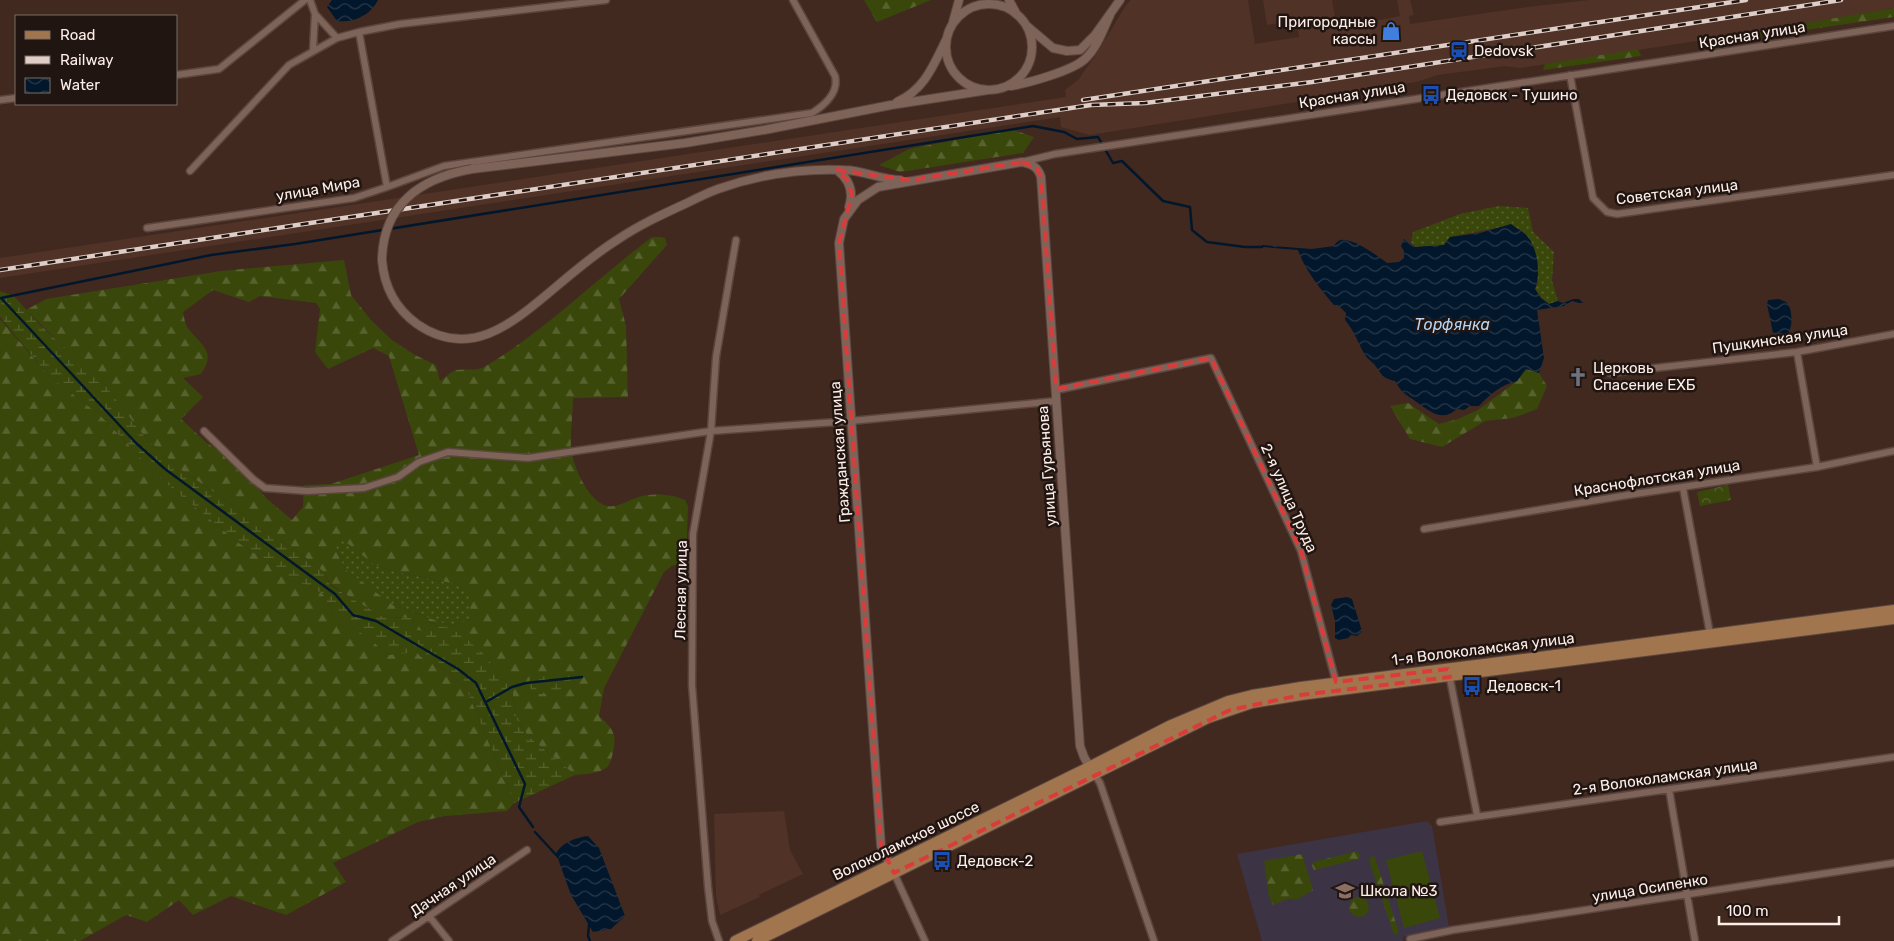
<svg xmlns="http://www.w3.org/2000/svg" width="1894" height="941" font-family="Rubik,sans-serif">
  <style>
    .built { fill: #503226 }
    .education { fill: #3c3344 }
    .grass { fill: url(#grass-dots) }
    .forest { fill: url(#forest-firs); fill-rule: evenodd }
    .wetland { fill: url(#wetland-marsh) }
    .park { fill: url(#park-crowns) }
    .pitch { fill: #39470b }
    .water { fill: url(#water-waves) }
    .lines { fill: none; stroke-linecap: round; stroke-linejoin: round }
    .stream { stroke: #02172b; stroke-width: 2.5 }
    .minor-casing { stroke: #5b463f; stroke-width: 9 }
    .tertiary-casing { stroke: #5b463f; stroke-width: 10 }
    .primary-casing { stroke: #5b463f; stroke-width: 12 }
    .minor { stroke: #7e6359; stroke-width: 6 }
    .tertiary { stroke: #7e6359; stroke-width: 8 }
    .primary { stroke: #a1754e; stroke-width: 10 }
    .rail-casing { stroke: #dfcec7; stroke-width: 4.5 }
    .rail { stroke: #201511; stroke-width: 2.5; stroke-dasharray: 8; stroke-linecap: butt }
    .tertiary-bridge-casing { stroke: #5b463f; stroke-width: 10; stroke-linecap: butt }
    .tertiary-bridge { stroke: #7e6359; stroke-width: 8 }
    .marked { fill: none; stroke: #da3c3b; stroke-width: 4; stroke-dasharray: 10 6; stroke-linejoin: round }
    .labels { text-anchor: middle; stroke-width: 5; stroke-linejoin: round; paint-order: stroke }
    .poi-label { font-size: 15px; fill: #feeee8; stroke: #201511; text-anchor: start }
    .street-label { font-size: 15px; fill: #feeee8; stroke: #201511 }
    .water-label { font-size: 16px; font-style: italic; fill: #b2d4f7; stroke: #201511 }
  </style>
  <defs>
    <pattern id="grass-dots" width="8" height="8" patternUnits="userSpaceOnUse" patternTransform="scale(1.25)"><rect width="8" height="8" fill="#39470b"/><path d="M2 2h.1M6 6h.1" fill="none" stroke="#57622f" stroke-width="1.8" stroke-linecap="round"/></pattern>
    <pattern id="forest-firs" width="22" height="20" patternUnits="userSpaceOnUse" patternTransform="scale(1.25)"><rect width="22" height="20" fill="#39470b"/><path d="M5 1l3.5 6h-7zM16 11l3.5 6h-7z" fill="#57622f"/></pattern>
    <pattern id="wetland-marsh" width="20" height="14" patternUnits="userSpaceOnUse" patternTransform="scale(1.25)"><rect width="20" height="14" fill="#39470b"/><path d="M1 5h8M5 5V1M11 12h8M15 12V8" fill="none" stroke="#57622f"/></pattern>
    <pattern id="park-crowns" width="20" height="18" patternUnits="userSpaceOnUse" patternTransform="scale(1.25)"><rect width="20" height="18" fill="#39470b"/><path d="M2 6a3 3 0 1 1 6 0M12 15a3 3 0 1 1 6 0" fill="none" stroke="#57622f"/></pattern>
    <pattern id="water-waves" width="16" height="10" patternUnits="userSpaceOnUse" patternTransform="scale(1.25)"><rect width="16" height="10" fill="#02172b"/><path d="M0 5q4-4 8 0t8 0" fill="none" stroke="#28394a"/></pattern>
  </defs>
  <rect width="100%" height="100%" fill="#412920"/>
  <!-- built -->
  <path class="built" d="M1131,0H1248L1255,44L1299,37L1296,20L1267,25L1263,0H1332L1337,28L1400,16L1397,0H1410L1414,15L1409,16L1410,24L1527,7L1589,0H1894V8L1808,24L1520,68L1505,66L1438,75L1416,82L1390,86V87L1090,135L1061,127L1060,117L0,278V258L1066,97L1065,90L1078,80L1097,53L1126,5Z
    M784,811L790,850L803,874L759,895L760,897L720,915L716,896L714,814Z"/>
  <!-- education -->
  <path class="education" d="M1427,821L1432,826L1449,927L1403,937V941H1262L1237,854Z"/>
  <!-- grass -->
  <path class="grass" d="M1499,206L1528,208L1533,232L1554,252L1552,281L1558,301L1549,304L1541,298L1535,289L1538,283L1518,230L1512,225L1450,237L1444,245L1415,247L1411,242L1413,232L1460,214Z
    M341,537L372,563L389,570L456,584L469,593L472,618L451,626L393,605L346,570L335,550Z"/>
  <!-- forest -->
  <path class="forest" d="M864,0H931L877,22Z
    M1894,8V17L1772,35L1770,29Z
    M1761,30V39L1701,47L1700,41Z
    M1638,49L1641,56L1543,70L1545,64Z
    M1011,129L1034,137L1023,153L900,172L879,165L909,149Z
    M652,237H661L665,238L667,245L619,299L626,326L628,397L573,398C573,415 570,433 571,449C573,467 592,511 614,506C622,505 629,500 636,498C651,492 672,494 685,500L688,506L686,565H673L664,572L604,688L599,716C605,721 611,727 614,735C616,741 612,765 606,768C597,774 586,774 575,775L528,736L517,720L511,684L498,675L487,657L443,627L428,621L423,632L413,629L414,618L383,617L356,601L330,584L325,573L292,547L266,534L232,504L178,468L144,436L105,385L80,363L26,310L46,299L221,271L344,260L351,295L371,320L392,340L415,355L436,365L440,381C445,378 450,372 456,370C465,368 477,372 486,366C546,330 596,279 652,237ZM213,290L249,302L260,296L316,303L320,309L315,352L328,369L373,348L389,356L419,455L331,484L304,485L303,507L292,520L266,498L251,480L226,456L207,443L181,419L203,397L183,378L201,374C217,350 201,346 187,327C185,323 184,317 183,312ZM341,538L372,563L389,570L456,584L469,594L471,618L451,626L393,605L346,570L335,550Z
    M0,319L49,376L100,415L161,479L239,543L278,568L288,580L307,585L323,594L335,617L365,635L389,655L414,648L420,656L445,670L466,688L514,803L507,811L445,816L418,822L333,863L346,882L286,915L231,896L193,915L179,900L147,922L126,915L80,941H0Z
    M1526,369L1539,373L1547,386L1537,409L1513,418L1485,421L1442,447L1410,439L1390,406L1408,403L1439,424L1458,419L1478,410L1517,381Z
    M1357,851L1360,855L1359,859L1314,870L1312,866L1313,862Z
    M1302,854L1313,890L1298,899H1287L1273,905L1269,897L1264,861Z
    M1371,856L1375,857L1399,933L1394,935L1369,861Z
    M1349 907a10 10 0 1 1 20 0a10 10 0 1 1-20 0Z"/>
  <!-- wetland -->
  <path class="wetland" d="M0,291L14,296L38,323L105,385L144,436L178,468L232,504L266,534L292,547L325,573L330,585L356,601L383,617L414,618L413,629L423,631L427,621L460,633L487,657L498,675L511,684L517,720L528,736L575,775L514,803L466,688L445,670L420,656L414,648L407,653L389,655L365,635L335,617L323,594L307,585L288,580L278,568L239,543L161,479L100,415L49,376L0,317Z
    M557,675L569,676L572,684L549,694H533L529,684L530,678Z"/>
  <!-- park -->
  <path class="park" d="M1728,485L1731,500L1700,506L1697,492Z"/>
  <!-- pitch -->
  <path class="pitch" d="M1422,851L1440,918L1404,928L1386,860Z"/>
  <!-- water -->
  <path class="water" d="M332,0H378C370,16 354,23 337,21L327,7Z
    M1511,224C1516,228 1523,231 1527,236C1538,248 1541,275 1535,289L1541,298L1549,304L1558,301L1563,303L1573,299H1579L1583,303H1579L1572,301L1564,306L1537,310L1544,358L1539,373L1526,369L1517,381C1501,385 1491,393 1479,406H1470L1464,410L1457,409C1442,422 1431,412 1418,403C1406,394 1403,395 1395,381C1381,378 1382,374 1374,364C1371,361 1368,359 1365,355C1358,343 1355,332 1345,320L1346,313L1338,305H1334C1320,289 1305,270 1298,250L1262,247V245L1312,249L1334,246C1336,243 1339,239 1344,240C1356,240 1378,256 1387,263L1399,262L1404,258V251L1401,246L1404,239L1415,247L1444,245L1450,237L1480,233Z
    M1779,299C1781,300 1784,301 1786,302C1793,308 1793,327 1788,333H1773L1767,304L1768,300Z
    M1347,597L1352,599L1362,631L1357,636L1351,635L1348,638L1339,640L1335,638V621L1331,605L1334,599Z
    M588,836L599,848L625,916L611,929L593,932L571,895L556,853C563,842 575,838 588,836Z"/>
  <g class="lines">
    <!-- stream -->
    <path class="stream" d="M1,298L211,255L295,244L1033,126L1064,132L1077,139L1098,137L1113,163L1122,161L1163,201L1190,207L1192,230L1207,242L1245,247H1262
      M1,298L136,443L165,469L335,594L353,615L376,621L458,669L476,683L525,784L519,807L533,827
      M486,702L512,687L526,683L582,677
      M535,832L558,857
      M589,925L588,936L590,941"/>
    <!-- minor casing -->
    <g class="minor-casing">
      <path id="minor" d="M359,32L400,24L606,0
        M313,50L315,14
        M176,75L219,69L305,0
        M1570,75L1593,198L1607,212L1617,214L1894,175
        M0,100L16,98
        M1022,162L1055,154L1894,26
        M190,171L289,65L337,38
        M387,187L444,166L812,113C825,105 839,92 835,76L793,0
        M147,228L354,198L387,187L359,32L337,38L315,14L310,0
        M1797,352L1817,467
        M1610,373L1797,352L1894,334
        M1056,390L1211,358L1301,551L1336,682
        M204,431L254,480L265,488L307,491L364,488L398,477L419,462L448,452L528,458L711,431L851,421L1056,401
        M1683,488L1710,634
        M1424,529L1628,495L1817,467L1894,451
        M1449,674L1477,815
        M1095,775L1100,783L1154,941
        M1669,789L1695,941
        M1440,822L1894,757
        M894,873L925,941
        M429,916L449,941
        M1410,939L1453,930L1894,863
        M392,941L527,850
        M719,941L712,921L708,887L692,685L693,534L711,431L716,357L736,240"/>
    </g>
    <!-- tertiary casing -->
    <g class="tertiary-casing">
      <path id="tertiary" d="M1009,0L1016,13
        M946 47a43 43 0 1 1 86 0a43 43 0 1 1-86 0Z
        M953,22L959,0
        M1027,26L1053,48L1067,51L1080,50L1095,35L1120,0
        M1011,86C1028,83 1072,71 1085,59C1097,48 1103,30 1110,15
        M897,102C925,89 933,66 946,40
        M472,169L685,143L764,130L891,105L988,90
        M837,170C850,180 854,192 849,207
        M382,260C384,286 395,308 417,324C472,362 516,320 557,286C576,270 596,253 617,240C639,225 663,214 687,203C697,198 707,193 718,189C758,175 802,168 844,170C863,170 881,180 900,180
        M892,869L881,846L839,243L844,219L858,200L878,187L1022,162C1032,164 1038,167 1041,177L1080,746L1084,757L1092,771"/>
    </g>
    <!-- primary casing -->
    <g class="primary-casing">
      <path id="primary" d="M735,941L1089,767L1171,725L1228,701L1252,695L1301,687L1524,659L1894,610
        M757,941L1208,718L1252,703L1301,695L1894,619"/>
    </g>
    <!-- minor -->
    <use href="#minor" class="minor"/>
    <!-- tertiary -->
    <use href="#tertiary" class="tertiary"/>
    <!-- primary -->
    <use href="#primary" class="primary"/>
    <!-- rail casing -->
    <g class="rail-casing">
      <path id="rail" d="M1083,100L1746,0
        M0,270L1091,105L1145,103L1312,82L1841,0"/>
    </g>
    <!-- rail -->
    <use href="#rail" class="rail"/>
    <!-- tertiary-bridge casing -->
    <g class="tertiary-bridge-casing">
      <path id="tertiary-bridge" d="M382,260C383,204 421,178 472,169"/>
    </g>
    <!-- tertiary-bridge -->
    <use href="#tertiary-bridge" class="tertiary-bridge"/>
  </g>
  <!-- marked area -->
  <path class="marked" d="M1022,162L1036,167L1041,177L1056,389L1211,358L1301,551L1336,682L1448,669L1450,677L1301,695L1230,710L894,873L881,846L839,243L852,194L847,180L837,170L912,180Z"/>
  <!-- icons -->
  <defs>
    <g id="shop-bare" transform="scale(1.5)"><path d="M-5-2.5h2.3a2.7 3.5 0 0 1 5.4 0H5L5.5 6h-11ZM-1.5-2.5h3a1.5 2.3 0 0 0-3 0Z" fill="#3f7fe0" stroke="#201511" stroke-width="2.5" paint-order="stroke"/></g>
    <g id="station-bare" transform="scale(1.5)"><path d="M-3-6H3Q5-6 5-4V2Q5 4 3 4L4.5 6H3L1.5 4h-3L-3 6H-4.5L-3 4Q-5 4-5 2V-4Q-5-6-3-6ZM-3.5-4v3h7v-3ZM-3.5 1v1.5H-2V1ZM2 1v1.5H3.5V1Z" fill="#1a4fb4" stroke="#201511" stroke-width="2.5" paint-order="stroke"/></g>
    <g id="bus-bare" transform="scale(1.5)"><path d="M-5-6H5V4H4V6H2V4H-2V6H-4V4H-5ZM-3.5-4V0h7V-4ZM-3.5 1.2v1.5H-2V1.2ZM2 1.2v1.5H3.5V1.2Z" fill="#1a4fb4" stroke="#201511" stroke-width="2.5" paint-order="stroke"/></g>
    <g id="church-bare" transform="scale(1.5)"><path d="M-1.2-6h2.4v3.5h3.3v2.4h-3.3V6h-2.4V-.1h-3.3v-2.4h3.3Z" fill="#6b7280" stroke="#201511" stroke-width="2.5" paint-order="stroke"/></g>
    <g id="school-bare" transform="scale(1.5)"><path d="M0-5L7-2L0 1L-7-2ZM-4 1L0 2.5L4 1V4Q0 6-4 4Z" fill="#8d6e63" stroke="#201511" stroke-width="2.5" paint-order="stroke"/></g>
  </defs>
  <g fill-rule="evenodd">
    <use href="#shop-bare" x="1391" y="31"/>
    <use href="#station-bare" x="1459" y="51"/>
    <use href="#bus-bare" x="1431" y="95"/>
    <use href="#church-bare" x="1578" y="377"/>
    <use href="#bus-bare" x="1472" y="686"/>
    <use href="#bus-bare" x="942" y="861"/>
    <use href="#school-bare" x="1345" y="891"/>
  </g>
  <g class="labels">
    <!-- poi labels -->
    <g class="poi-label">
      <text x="1376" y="27" text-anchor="end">Пригородные<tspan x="1376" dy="17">кассы</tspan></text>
      <text x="1474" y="56">Dedovsk</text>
      <text x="1446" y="100">Дедовск - Тушино</text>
      <text x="1593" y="373">Церковь<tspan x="1593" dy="17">Спасение ЕХБ</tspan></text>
      <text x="1487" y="691">Дедовск-1</text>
      <text x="957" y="866">Дедовск-2</text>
      <text x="1360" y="896">Школа №3</text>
    </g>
    <!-- street labels -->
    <g class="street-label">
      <text transform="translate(1752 35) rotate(-9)" y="5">Красная улица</text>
      <text transform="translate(1352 95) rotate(-9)" y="5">Красная улица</text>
      <text transform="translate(318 189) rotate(-10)" y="5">улица Мира</text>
      <text transform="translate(1677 192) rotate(-7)" y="5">Советская улица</text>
      <text transform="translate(1780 339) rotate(-8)" y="5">Пушкинская улица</text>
      <text transform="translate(840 452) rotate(-94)" y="5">Гражданская улица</text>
      <text transform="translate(1047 466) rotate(-94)" y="5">улица Гурьянова</text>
      <text transform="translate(1657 478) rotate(-9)" y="5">Краснофлотская улица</text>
      <text transform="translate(1289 498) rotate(66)" y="5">2-я улица Труда</text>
      <text transform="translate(681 590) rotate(-89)" y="5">Лесная улица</text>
      <text transform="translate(1483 649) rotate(-7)" y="5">1-я Волоколамская улица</text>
      <text transform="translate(1665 777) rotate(-8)" y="5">2-я Волоколамская улица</text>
      <text transform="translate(906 841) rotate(-26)" y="5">Волоколамское шоссе</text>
      <text transform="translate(453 885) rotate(-34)" y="5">Дачная улица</text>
      <text transform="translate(1650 888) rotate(-9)" y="5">улица Осипенко</text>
    </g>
    <!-- water labels -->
    <g class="water-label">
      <text x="1452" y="330">Торфянка</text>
    </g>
  </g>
  <!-- legend -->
  <rect x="15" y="15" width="162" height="90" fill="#201511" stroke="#796c67"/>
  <rect x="25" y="31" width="25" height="8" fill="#a1754e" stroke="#796c67"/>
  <text x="60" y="40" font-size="15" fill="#feeee8">Road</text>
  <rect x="25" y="56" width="25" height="8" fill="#dfcec7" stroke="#796c67"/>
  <text x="60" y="65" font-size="15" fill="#feeee8">Railway</text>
  <rect x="25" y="78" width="25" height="15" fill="url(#water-waves)" stroke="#796c67"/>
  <text x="60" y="90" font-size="15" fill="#feeee8">Water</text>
  <!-- scale -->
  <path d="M1719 916v8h120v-8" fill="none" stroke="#feeee8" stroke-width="2.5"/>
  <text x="1726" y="916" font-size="15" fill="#feeee8" stroke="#201511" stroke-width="4" paint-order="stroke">100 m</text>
</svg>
